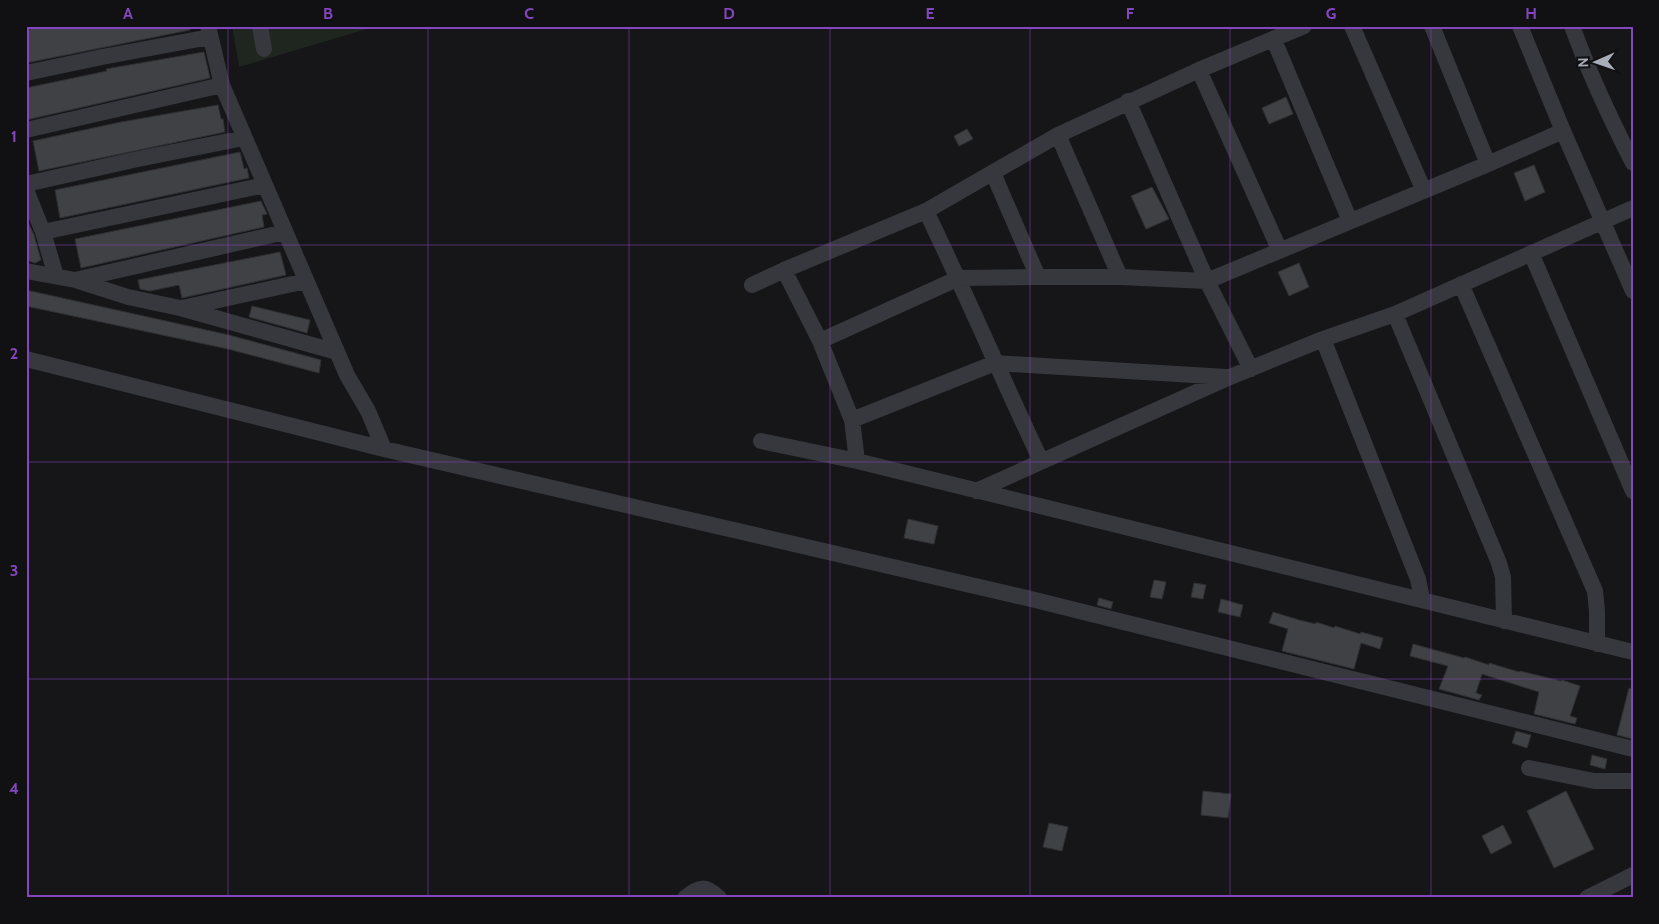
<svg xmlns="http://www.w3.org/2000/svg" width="1659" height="924" font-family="Cabin,sans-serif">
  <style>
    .green { fill: #1e261f }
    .building { fill: #404145; stroke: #303034 }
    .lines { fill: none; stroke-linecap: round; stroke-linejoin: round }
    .minor { stroke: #37383d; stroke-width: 16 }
    .grid { fill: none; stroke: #8446be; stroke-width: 1; stroke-opacity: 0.55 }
    .neatline { fill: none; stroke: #8446be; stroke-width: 2 }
    .grid-label { font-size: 16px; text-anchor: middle; font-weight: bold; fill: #8446be }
  </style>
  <rect width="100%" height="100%" fill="#161618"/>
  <!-- green -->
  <path class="green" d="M232,26H377L239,67Z"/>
  <!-- building -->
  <path class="building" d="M46,26H190V30L26,63V30Z
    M204,52L210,78L26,120V88L107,71L106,69Z
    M1286,97L1293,114L1269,124L1262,108Z
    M218,105L221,119H223L225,132L39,171L33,141L121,122Z
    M967,129L973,139L959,146L954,136Z
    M240,152L244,169L247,168L249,178L60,218L55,190Z
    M1534,165L1545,192L1525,201L1514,173Z
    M1152,187L1169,219L1146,229L1131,196Z
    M261,201L267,214L262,215L264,227L81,268L75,239Z
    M26,218L34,235L41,260L35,263L29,261L26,253Z
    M280,252L286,275L182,298L179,285L150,291L140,289L138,280Z
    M1299,263L1309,287L1289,296L1278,272Z
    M26,290L229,335L321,360L319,373L228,349L26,306Z
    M252,306L310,320L307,333L249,317Z
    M908,519L938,526L934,544L904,538Z
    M1154,580L1166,582L1162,599L1150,597Z
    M1194,583L1206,585L1203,599L1191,597Z
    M1099,598L1113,602L1111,609L1097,605Z
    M1221,599L1243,605L1240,617L1218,612Z
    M1273,612L1299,620L1316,624V622L1334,628L1335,626L1360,634L1361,632L1383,638L1380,649L1361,643L1354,669L1282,651L1288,629L1269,623Z
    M1413,644L1464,658L1465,657L1489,665V663L1519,672L1520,671L1561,681L1562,680L1580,686L1570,716L1577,718L1575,724L1534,714L1539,692L1482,674L1476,693L1482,695L1479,700L1439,689L1448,666L1410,656Z
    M1629,688L1633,689V739L1617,735Z
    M1516,731L1531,735L1527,748L1512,743Z
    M1592,755L1607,759L1605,769L1590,765Z
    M1203,791L1231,794L1228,818L1201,815Z
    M1566,791L1594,849L1554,868L1527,811Z
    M1049,823L1068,827L1062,851L1043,847Z
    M1503,825L1512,843L1491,854L1482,836Z"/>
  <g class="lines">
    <!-- minor -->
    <path class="minor" d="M208,26L222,85L347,375L368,411L384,449
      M260,26L264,49
      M1352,26L1424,191
      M1432,26L1488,164
      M1520,26L1563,131L1633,291
      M1572,26C1589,73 1610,118 1633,163
      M1274,40L1350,221
      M1199,70L1280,251
      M26,73L102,57L210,37
      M1128,101L1207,281L1251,369
      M26,130L222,85
      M1058,135L1120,277
      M993,173L1038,277
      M26,184L138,159L244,138
      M26,190L43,232L56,276
      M926,211C966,294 1002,378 1041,461
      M43,232L265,185
      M1531,253L1633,491
      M784,270L820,341L852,420L857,461
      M26,271L75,280L128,297L180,308L337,352
      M75,280L285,232
      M1461,284L1595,591L1597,611V644
      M752,285L784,270L926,211L1058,135L1199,70L1304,26
      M182,308L306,281
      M1395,314L1499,563L1503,577L1504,621
      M1323,339L1418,579L1422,599
      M820,341L959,278L1038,277H1120L1207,281L1488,164L1563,131
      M26,359L384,449L1027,598L1633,749
      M852,420L995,363L1226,377
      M761,441L857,461L1633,652
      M976,491L1230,377L1323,339L1395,314L1633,208
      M1529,768L1594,781H1633
      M685,898C699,886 706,885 719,898
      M1587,898L1633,875"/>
  </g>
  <!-- grid -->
  <path class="grid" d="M228,26V898M428,26V898M629,26V898M830,26V898M1030,26V898M1230,26V898M1431,26V898M26,245H1633M26,462H1633M26,679H1633"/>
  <!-- border -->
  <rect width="1659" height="924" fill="none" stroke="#111113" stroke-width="55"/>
  <!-- north arrow -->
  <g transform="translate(1596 62) rotate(268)" stroke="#111113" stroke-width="4" paint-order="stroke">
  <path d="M0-4L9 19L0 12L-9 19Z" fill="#a8adb8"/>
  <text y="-8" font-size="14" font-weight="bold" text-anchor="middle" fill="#a8adb8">N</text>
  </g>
  <rect x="28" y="28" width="1604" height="868" class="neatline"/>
  <g class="grid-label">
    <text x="128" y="19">A</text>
    <text x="328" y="19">B</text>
    <text x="529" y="19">C</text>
    <text x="729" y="19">D</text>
    <text x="930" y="19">E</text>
    <text x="1130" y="19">F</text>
    <text x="1331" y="19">G</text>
    <text x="1531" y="19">H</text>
    <text x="14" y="142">1</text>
    <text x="14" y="359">2</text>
    <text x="14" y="576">3</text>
    <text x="14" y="794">4</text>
  </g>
</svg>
